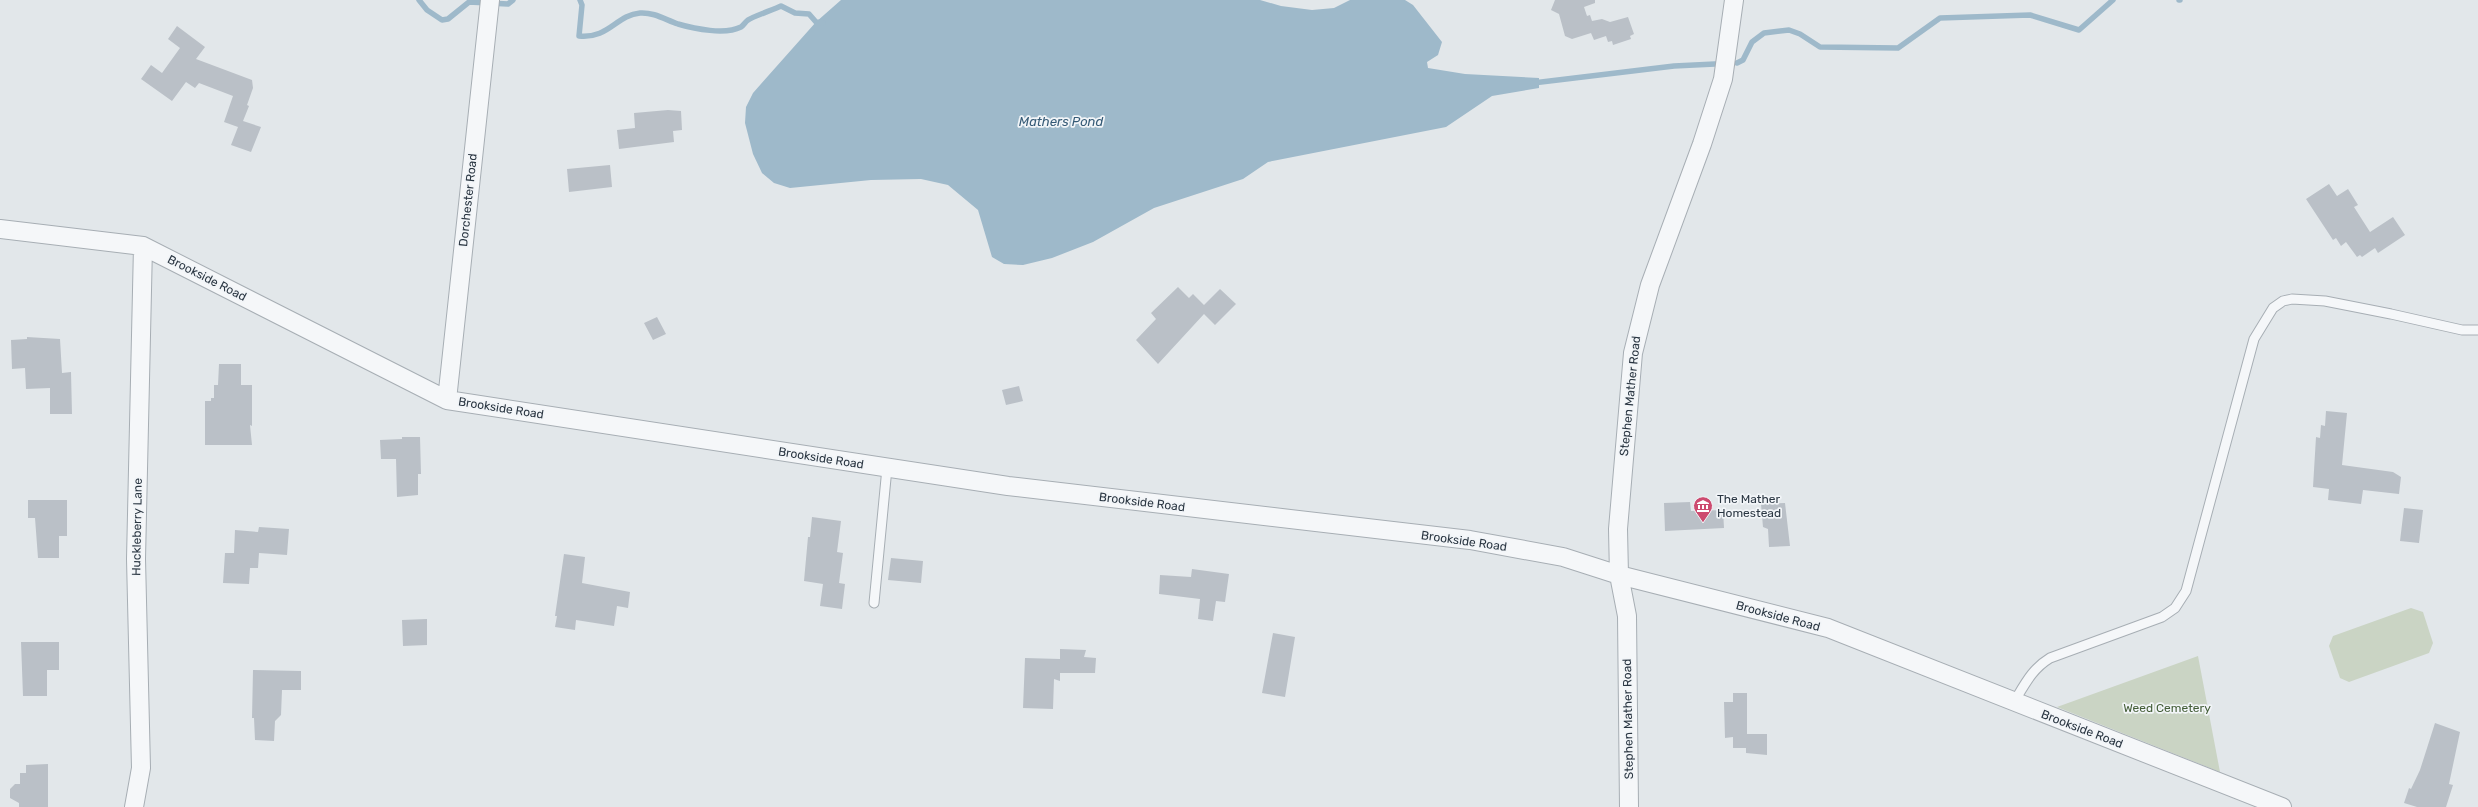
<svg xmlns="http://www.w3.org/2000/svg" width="2478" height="807" font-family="Rubik,sans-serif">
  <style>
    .green { fill: #cad4c4 }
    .water { fill: #9eb9ca }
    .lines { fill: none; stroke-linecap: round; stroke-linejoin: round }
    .stream { stroke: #9eb9ca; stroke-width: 5.5 }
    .building { fill: #bac0c7 }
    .service-casing { stroke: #a7aeb4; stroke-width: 11 }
    .minor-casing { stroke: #a7aeb4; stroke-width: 20 }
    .service { stroke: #f5f7f9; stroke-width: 9 }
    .minor { stroke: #f5f7f9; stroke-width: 18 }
    .labels { text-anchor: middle; stroke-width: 3.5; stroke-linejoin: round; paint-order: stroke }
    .street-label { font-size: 12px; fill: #2a3642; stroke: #f2f5f8 }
    .poi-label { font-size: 12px; fill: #2a3642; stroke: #f2f5f8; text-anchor: start }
    .park-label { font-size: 12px; fill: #445e38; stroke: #f2f5f8 }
    .water-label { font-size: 13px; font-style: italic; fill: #355a76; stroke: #f2f5f8 }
  </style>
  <rect width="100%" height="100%" fill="#e2e7ea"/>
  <!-- green -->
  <path class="green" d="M2411,608L2423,612L2433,643L2429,653L2349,682L2340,678L2329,646L2333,636Z
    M2198,656L2220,772L2057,707Z"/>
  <!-- water -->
  <path class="water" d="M841,0H1260L1281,6L1312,10L1334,8L1350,0H1405L1413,5L1442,42L1438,55L1427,62L1428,68L1465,74L1539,78V88L1492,96L1446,127L1268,162L1243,179L1154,208L1093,242L1052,258L1023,265L1004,264L992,257L978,210L948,185L921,179L871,180L790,188L774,183L762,173L753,154L745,123L746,107L753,93L816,22Z"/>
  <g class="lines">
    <!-- stream -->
    <path class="stream" d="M419,0L427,10L442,20L448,19L469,2L508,4L513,0
      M580,0L582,5L579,36C609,39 616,15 640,13C654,12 666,20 678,24C695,29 725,35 741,27C744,25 745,22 748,20C752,17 775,9 781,6L795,13L809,14L816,22L823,23
      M2179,0H2180
      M1737,63L1743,60L1752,42L1764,33L1789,30L1800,34L1820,47L1898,48L1940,18L2030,15L2079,30L2113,0
      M1533,83L1674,66L1715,64"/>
  </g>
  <!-- building -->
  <path class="building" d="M1555,0H1595V3L1584,7L1587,16L1590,15L1592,21L1602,19L1610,22L1628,17L1634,34L1630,36L1631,39L1613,45L1612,41L1608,42L1606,36L1594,40L1591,33L1572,39L1565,36L1559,14L1551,10Z
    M177,26L205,47L196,59L252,80L253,88L247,105L249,106L243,121L261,127L251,152L231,145L238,127L224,122L233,96L199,83L195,88L186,82L172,101L141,79L151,65L162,73L180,48L168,39Z
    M668,110L681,111L682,130L673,131L674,142L619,149L617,130L635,128L634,113Z
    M610,165L612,187L569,192L567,169Z
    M2329,184L2337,196L2348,189L2358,205L2354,207L2370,232L2393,217L2405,235L2378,253L2375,248L2362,257L2360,255L2357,257L2346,242L2341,246L2336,238L2333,240L2306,199Z
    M1178,287L1189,298L1193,294L1204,305L1220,289L1236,304L1215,325L1204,314L1158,364L1136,340L1156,319L1151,313Z
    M657,317L666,334L653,340L644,323Z
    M27,337L60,339L62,373L71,372L72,414H50V388L26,389L25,368L12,369L11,340L27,339Z
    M219,364H241V385H252V426L250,425L252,445H205V401H211V398H214V385H218Z
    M1019,386L1023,401L1006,405L1002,390Z
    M2326,411L2347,413L2342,465L2393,472L2401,477L2399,494L2363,490L2361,504L2328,500L2329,489L2313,487L2316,437L2320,438L2321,425L2325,426Z
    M402,437H420L421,474H418V495L397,497L396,459H381L380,440L402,439Z
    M28,500H67V536H59V558H38L35,518H28Z
    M1690,502L1691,511L1723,510L1724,528L1665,531L1664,503Z
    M1785,503L1790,546L1769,547L1768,529L1763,527L1761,504Z
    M2404,508L2423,510L2419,543L2400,541Z
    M812,517L841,521L837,552L843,553L839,583L845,584L842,609L820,606L823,584L804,581L808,537H810Z
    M259,527L289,529L287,555L259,553L258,568H250L249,584L223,583L225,553H234L235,530L258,532Z
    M564,554L585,557L582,583L630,592L628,608L617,606L614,626L576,620L575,630L555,627L557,616H555Z
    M891,558L923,561L921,583L888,580Z
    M1192,569L1229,574L1225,602L1216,601L1213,621L1198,619L1200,599L1159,594L1160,575L1191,577Z
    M427,619V645L403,646L402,620Z
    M1273,633L1295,637L1285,697L1262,693Z
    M21,642H59V670H47V696H23Z
    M1060,649L1086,650L1084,657L1096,658L1095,673H1060V681L1054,679L1053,709L1023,708L1025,658L1060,659Z
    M253,670L301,671V690H282L281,715L275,721L274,741L255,740L254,718H252Z
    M1733,693H1747V734H1767V755L1746,753V748H1733V737L1725,738L1724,702H1733Z
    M2435,723L2460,732L2449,784L2453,785L2446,807H2417L2404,803L2409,788L2411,789L2420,770Z
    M48,764V807H19V803L10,798V789L15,784H20V773H26V765Z"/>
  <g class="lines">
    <!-- service casing -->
    <g class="service-casing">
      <path id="service" d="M874,603L887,468
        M2014,702C2025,684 2032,669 2050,658L2162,617L2175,608L2186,591L2254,339L2273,308L2283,301L2292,299L2325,301L2391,314L2462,330H2478"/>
    </g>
    <!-- minor casing -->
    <g class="minor-casing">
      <path id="minor" d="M0,229L143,246L447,400L1008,486L1470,540L1563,557L1619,575L1828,628L2282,807
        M447,400L490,0
        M134,807L141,768L136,559L143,246
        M1629,807L1627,616L1619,575L1618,529L1633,353L1650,285L1702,144L1723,79L1734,0"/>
    </g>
    <!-- service -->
    <use href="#service" class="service"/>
    <!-- minor -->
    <use href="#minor" class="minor"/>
  </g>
  <!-- icons -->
  <defs>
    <g id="museum-pin" transform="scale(1)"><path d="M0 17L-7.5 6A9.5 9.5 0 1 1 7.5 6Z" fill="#cd4a6f" stroke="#f2f5f8"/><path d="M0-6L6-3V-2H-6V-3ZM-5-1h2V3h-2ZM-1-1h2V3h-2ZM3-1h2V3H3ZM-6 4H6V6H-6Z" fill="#fff"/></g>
  </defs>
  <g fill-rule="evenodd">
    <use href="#museum-pin" x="1703" y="506"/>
  </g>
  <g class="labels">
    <!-- street labels -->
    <g class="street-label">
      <text transform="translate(468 200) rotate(-84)" y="4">Dorchester Road</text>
      <text transform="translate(207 278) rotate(27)" y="4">Brookside Road</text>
      <text transform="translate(1630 396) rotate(-84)" y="4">Stephen Mather Road</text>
      <text transform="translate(501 408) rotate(9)" y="4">Brookside Road</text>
      <text transform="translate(821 458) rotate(9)" y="4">Brookside Road</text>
      <text transform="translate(1142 502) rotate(7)" y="4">Brookside Road</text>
      <text transform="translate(137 527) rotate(-89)" y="4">Huckleberry Lane</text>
      <text transform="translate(1464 541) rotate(8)" y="4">Brookside Road</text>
      <text transform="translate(1778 616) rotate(15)" y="4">Brookside Road</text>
      <text transform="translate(1628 719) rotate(-91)" y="4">Stephen Mather Road</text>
      <text transform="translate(2082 729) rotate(21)" y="4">Brookside Road</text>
    </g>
    <!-- poi labels -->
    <g class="poi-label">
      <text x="1717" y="503">The Mather<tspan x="1717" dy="14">Homestead</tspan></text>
    </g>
    <!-- park labels -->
    <g class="park-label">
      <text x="2167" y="712">Weed Cemetery</text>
    </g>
    <!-- water labels -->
    <g class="water-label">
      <text x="1061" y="126">Mathers Pond</text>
    </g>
  </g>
</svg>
